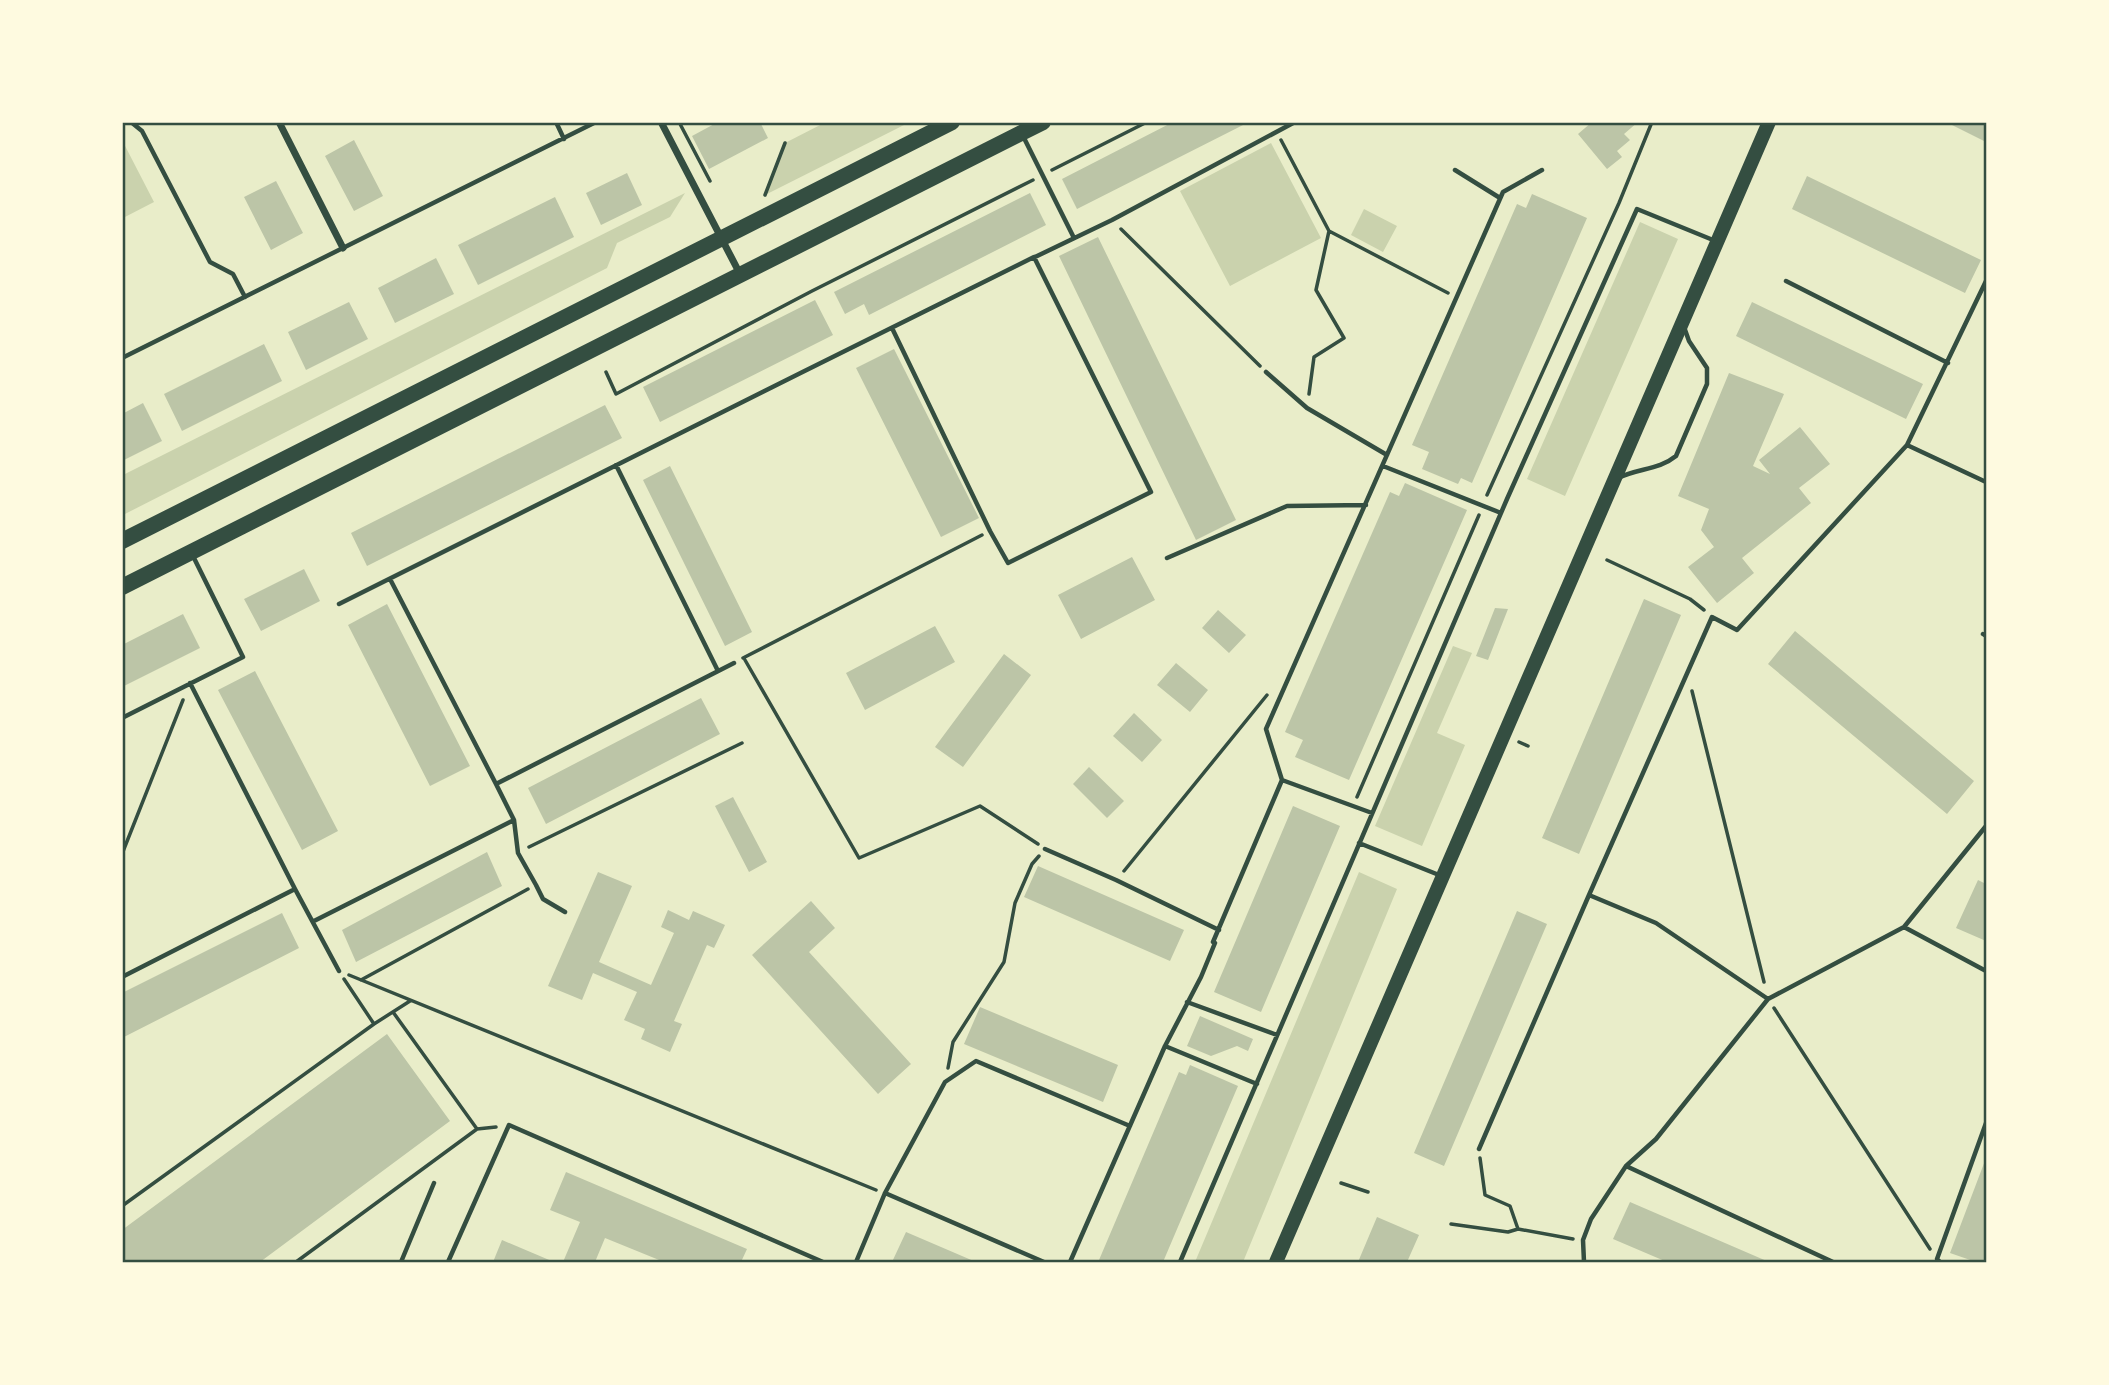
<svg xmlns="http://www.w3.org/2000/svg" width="2109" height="1385" font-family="'Nunito Sans',sans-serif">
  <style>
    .green { fill: #cad2ad }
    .building { fill: #bcc5a7 }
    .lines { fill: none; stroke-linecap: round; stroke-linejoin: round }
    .path { stroke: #344e41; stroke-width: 3.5 }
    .service { stroke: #344e41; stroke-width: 4.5 }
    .minor { stroke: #344e41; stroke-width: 7 }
    .secondary { stroke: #344e41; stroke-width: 14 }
    .primary { stroke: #344e41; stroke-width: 16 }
    .neatline { fill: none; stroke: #344e41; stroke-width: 2.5 }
  </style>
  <rect width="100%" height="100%" fill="#e9edc9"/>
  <!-- green -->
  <path class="green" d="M824,123H908L765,195L785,143Z
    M122,140L154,202L123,218H122Z
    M1271,143L1321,238L1230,286L1180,191Z
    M685,193L670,217L617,243L607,268L123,515V475Z
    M1364,209L1397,226L1383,252L1351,235Z
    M1640,222L1678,239L1565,496L1527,479Z
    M1453,646L1472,653L1437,733L1465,745L1422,846L1375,826Z
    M1359,872L1397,889L1243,1262H1195Z"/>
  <!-- building -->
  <path class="building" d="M718,122H760L768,138L709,169L692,136Z
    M1173,122H1249L1077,209L1062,179Z
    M1592,122H1638L1624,134L1630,140L1617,151L1622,157L1607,169L1578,134Z
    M1946,122H1986V142Z
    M354,140L383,196L354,211L325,156Z
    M627,173L642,205L601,225L586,193Z
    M1807,176L1981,260L1965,293L1792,209Z
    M276,181L303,233L271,250L244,197Z
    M1030,193L1046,225L869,315L864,304L845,314L834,292Z
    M1532,194L1587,218L1472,483L1461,478L1458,484L1422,469L1429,452L1412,445L1517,204L1526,208Z
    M555,197L574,237L478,285L458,245Z
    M1098,237L1236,520L1196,540L1059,256Z
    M436,258L454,294L395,323L378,288Z
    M815,300L833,335L660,422L643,387Z
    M349,302L368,339L306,370L288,332Z
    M1752,302L1923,384L1906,419L1736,336Z
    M264,344L282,381L182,431L164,394Z
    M894,349L979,518L941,537L856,368Z
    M1729,373L1784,394L1753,466L1770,474L1759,460L1800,427L1830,464L1799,488L1811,503L1742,558L1754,573L1717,603L1688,567L1714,547L1701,530L1709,509L1678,496Z
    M143,403L162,441L122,461V414Z
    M605,405L622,438L367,566L351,533Z
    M670,466L752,632L725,646L643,480Z
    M1405,483L1467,510L1349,780L1295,757L1303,740L1285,732L1390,492L1399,496Z
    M1132,557L1155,600L1081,639L1058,595Z
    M304,569L320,601L261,631L244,599Z
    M1644,599L1681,615L1579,854L1542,838Z
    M387,604L470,766L430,786L348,625Z
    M1495,608L1508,609L1488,660L1476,656Z
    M1218,610L1246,635L1229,653L1202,628Z
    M183,614L200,648L122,687V645Z
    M935,626L955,662L865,710L846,673Z
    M1795,631L1974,781L1947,814L1768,664Z
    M1004,654L1031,675L963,767L935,747Z
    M1176,663L1208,690L1190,712L1157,685Z
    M255,671L338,831L302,850L218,690Z
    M701,698L720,734L546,824L528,788Z
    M1134,713L1162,740L1142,762L1113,736Z
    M1089,767L1124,801L1107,818L1073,784Z
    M733,797L767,862L749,872L715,806Z
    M1293,806L1340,826L1261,1012L1214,992Z
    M487,852L502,886L356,962L342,930Z
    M1038,866L1184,930L1170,961L1024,897Z
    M598,872L632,886L599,962L651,985L674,933L661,927L668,910L689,920L693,911L725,925L714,948L707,945L674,1021L682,1024L670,1052L641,1039L645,1029L624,1020L637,992L593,973L582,1000L548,986Z
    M1978,880L1986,884V941L1956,928Z
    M811,901L835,928L809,952L911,1064L878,1094L752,955Z
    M1517,911L1547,924L1444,1166L1414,1153Z
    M282,913L299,948L122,1038V993Z
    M980,1007L1118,1065L1103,1102L964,1044Z
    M1200,1016L1253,1039L1248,1051L1237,1046L1211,1056L1187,1046Z
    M387,1034L450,1121L260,1262H124L122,1230Z
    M1190,1065L1238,1086L1163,1262H1104L1099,1260L1179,1072L1186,1075Z
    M1986,1158V1262H1976L1950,1253Z
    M566,1172L747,1249L741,1262H664L605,1238L595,1262H563L580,1222L550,1210Z
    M1630,1202L1769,1262H1667L1613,1239Z
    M1377,1217L1419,1235L1407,1262H1358Z
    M906,1232L976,1262H892Z
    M502,1240L554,1262H493Z"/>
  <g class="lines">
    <!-- path -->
    <path class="path" d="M679,122L710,181
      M1281,140L1329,231L1448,293
      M1052,170L1147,122
      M765,195L785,143
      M1121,229L1260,366
      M606,372L616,394L812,291L1033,180
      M1309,394L1314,357L1344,338L1316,290L1329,231
      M1487,495L1619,203L1652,122
      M1607,560L1690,599L1704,610
      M743,658L982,535
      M745,660L859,858L980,806L1038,844
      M1692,691L1764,982
      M1519,742L1528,746
      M1357,797L1479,515
      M529,847L742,743
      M122,854L183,700
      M1124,871L1267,695
      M349,975L876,1190
      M361,980L528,889
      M1774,1008L1930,1249
      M374,1024L410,1001
      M948,1068L953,1042L1004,962L1015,903L1032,864L1039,856
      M477,1129L496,1127
      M1480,1158L1485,1195L1510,1206L1518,1229
      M1341,1183L1368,1192
      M122,1206L374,1024L344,979
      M1451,1224L1508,1232L1518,1229L1573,1239
      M296,1262L477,1129L393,1012"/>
    <!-- service -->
    <path class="service" d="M131,122L142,131L210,262L233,274L245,297
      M556,122L564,139
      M1023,136L1074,238
      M1455,170L1500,198
      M1035,257L1112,220L1295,122
      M1786,281L1948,363
      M1986,281L1907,445L1986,482
      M122,358L596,122
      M1266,372L1307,408L1387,455
      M616,465L718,671
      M1383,466L1501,513
      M1618,478C1638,468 1659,470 1676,456L1707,384V368L1689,341L1684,327
      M1167,558L1287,506L1366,505
      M390,579L496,784
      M339,604C570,488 802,372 1034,257L1151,492L1008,563L990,531L892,328
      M1983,634L1986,636
      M190,683L295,889L339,971
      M122,718L243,657L192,554
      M1282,780L1372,813
      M514,820L518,853L536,885L543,899L565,912
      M1359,843L1439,875
      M1045,849L1116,880L1219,930
      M314,921L514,820L496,784L734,663
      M1904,927L1986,971
      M122,977L295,889
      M1768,999L1656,923L1589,895L1712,617L1737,630L1907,445
      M1187,1002L1277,1035
      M1165,1046L1257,1084
      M1479,1149L1589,895
      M1626,1166L1833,1262
      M885,1193L1044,1262
      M401,1262L434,1183
      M448,1262L509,1125L823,1262
      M856,1262L885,1193L945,1082L976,1061L1130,1126
      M1070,1262L1165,1046L1201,977L1215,943L1213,942L1282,780L1266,729L1503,192L1542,170
      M1180,1262L1507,499L1637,209L1713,240
      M1584,1262L1583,1240L1591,1219L1626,1166L1656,1139L1768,999L1904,927L1986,826
      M1940,1262L1937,1259L1986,1123"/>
    <!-- minor -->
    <path class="minor" d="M279,122L343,248
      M661,122L740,274"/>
    <!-- secondary -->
    <path class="secondary" d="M1276,1262L1769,122"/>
    <!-- primary -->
    <path class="primary" d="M122,541L952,122
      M122,587L1043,122"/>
  </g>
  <!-- border -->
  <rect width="2109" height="1385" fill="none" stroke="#fefae0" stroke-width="248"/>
  <rect x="124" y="124" width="1861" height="1137" class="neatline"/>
</svg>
